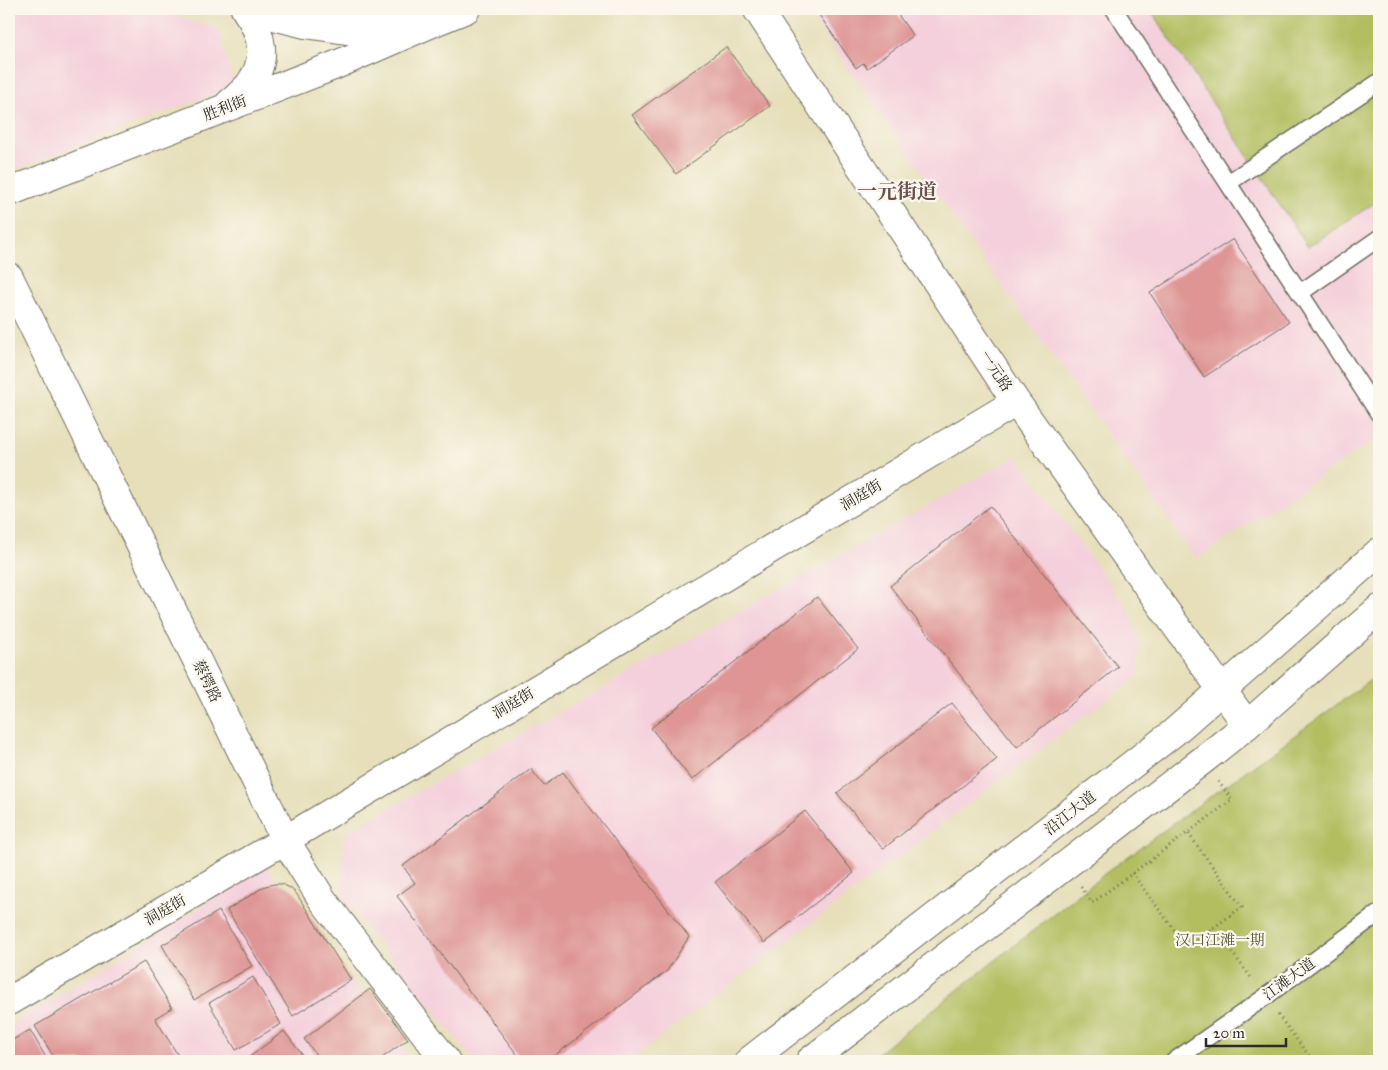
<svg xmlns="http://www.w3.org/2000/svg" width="1388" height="1070" font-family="'IM FELL Great Primer','Noto Serif SC',serif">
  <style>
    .built { fill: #f4cfdc }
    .green { fill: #b2be60; stroke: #6e7446 }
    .building { fill: #de9594 }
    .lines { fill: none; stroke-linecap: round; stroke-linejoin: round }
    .lane-casing { stroke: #6c6a5d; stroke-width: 19 }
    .secondary-casing { stroke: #6c6a5d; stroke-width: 30 }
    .primary-casing { stroke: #6c6a5d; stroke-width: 30 }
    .path { stroke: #6c6a5d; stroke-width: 3; stroke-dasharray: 1 4; stroke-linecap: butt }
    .lane { stroke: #fff; stroke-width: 16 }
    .secondary { stroke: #fff; stroke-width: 28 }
    .primary { stroke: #fff; stroke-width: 28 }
    .labels { text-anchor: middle; stroke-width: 4.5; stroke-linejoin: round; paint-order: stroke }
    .street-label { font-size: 15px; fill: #2b2b2b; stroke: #fbf7ec }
    .park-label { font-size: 15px; fill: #54573b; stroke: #fbf7ec }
    .district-label { font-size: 20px; font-weight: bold; fill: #6a5050; stroke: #fbf7ec }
  </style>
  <rect width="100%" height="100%" fill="#fbf7ec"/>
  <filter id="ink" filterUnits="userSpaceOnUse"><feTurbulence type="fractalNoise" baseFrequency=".02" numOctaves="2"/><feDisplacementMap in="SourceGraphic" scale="10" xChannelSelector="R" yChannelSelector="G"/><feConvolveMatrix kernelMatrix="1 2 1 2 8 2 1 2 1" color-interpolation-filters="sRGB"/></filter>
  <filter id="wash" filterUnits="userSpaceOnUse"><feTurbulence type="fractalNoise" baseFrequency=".0096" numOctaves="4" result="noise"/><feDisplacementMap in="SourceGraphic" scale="20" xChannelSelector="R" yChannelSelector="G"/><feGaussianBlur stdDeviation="1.12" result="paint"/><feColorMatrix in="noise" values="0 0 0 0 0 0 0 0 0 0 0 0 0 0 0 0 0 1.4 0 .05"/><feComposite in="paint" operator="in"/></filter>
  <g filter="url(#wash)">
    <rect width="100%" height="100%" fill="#e6dfba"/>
    <!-- built -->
    <path class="built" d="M9,9H150L219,29L234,86L9,172Z
      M806,9H1379V437L1196,559Z
      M1017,456L1130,612L1139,641V675L629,1061H475L341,896L345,833Z
      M266,866L411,1061H9V1027Z"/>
    <!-- green -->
    <path class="green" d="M1150,9H1379V200L1308,247Z
      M1379,674V1061H868L1111,869Z"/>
    <g id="blocks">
      <!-- building -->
      <path class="building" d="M815,9H894L913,36L867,68L863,63L856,68Z
        M726,47L770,106L676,174L632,115Z
        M1233,239L1289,322L1204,377L1150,293Z
        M990,506L1118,667L1017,747L890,586Z
        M817,597L858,649L692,780L651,728Z
        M952,703L997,759L883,849L837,793Z
        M531,769L544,786L563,772L689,937L667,971L554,1056L522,1061L397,896L415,883L403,866Z
        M805,811L854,873L764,943L715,882Z
        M274,884H282L290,888L296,893L351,980L293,1016L227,910L265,886Z
        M219,911L252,966L194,1000L162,945Z
        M144,962L172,1008L155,1018L179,1057L172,1061H56L35,1026Z
        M253,977L281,1024L236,1050L209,1003Z
        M370,989L408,1039L378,1061H321L304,1039Z
        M30,1030L48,1061H9V1042Z
        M284,1031L307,1061H244Z
        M415,1055L419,1061H406Z"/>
    </g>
  </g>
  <g filter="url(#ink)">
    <use href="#blocks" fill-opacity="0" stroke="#6c6a5d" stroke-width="1"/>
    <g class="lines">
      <!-- lane casing -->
      <g class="lane-casing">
        <path id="lane" d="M1114,9L1379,414
          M1228,183L1379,82
          M1300,293L1379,238
          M1174,1061L1265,997L1379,913"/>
      </g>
      <!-- secondary casing -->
      <g class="secondary-casing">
        <path id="secondary" d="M246,9L305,24L374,34L439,20L466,9
          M757,9L1016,402L1247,725
          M326,10L362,13L381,9
          M229,104C236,98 243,92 249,85C269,60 262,32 245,9
          M9,192L336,65L439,20
          M9,277L285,840L322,899L446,1061
          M9,1001L285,840L1016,402"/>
      </g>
      <!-- primary casing -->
      <g class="primary-casing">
        <path id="primary" d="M749,1061L1173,733L1379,552
          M810,1061L1203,760L1247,725L1379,609"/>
      </g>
      <!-- path -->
      <path class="path" d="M1132,873L1187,947L1242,907L1188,833
        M1081,887L1092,903L1232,800L1218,781
        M1214,928L1252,979
        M1278,1015L1313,1061"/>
      <!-- lane -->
      <use href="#lane" class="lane"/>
      <!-- secondary -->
      <use href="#secondary" class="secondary"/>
      <!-- primary -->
      <use href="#primary" class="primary"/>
    </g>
  </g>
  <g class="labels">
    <!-- street labels -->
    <g class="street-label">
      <text transform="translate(225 108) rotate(-21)" y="5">胜利街</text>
      <text transform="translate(996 371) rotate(57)" y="5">一元路</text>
      <text transform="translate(861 495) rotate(-31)" y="5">洞庭街</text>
      <text transform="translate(207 681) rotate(64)" y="5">蔡锷路</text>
      <text transform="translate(513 703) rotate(-31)" y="5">洞庭街</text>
      <text transform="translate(1070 813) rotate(-38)" y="5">沿江大道</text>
      <text transform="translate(165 910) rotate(-30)" y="5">洞庭街</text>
      <text transform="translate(1289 979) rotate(-36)" y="5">江滩大道</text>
    </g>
    <!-- park labels -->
    <g class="park-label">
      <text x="1220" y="945">汉口江滩一期</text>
    </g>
    <!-- district labels -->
    <g class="district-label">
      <text x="897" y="198">一元街道</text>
    </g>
  </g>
  <!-- margin -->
  <rect width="1388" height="1070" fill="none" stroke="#fbf7ec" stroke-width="30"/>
  <!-- scale -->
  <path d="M1206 1038v8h80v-8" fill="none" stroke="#2b2b2b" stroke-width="2.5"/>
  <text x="1213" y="1038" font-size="15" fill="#2b2b2b" stroke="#fbf7ec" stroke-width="4" paint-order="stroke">20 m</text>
</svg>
